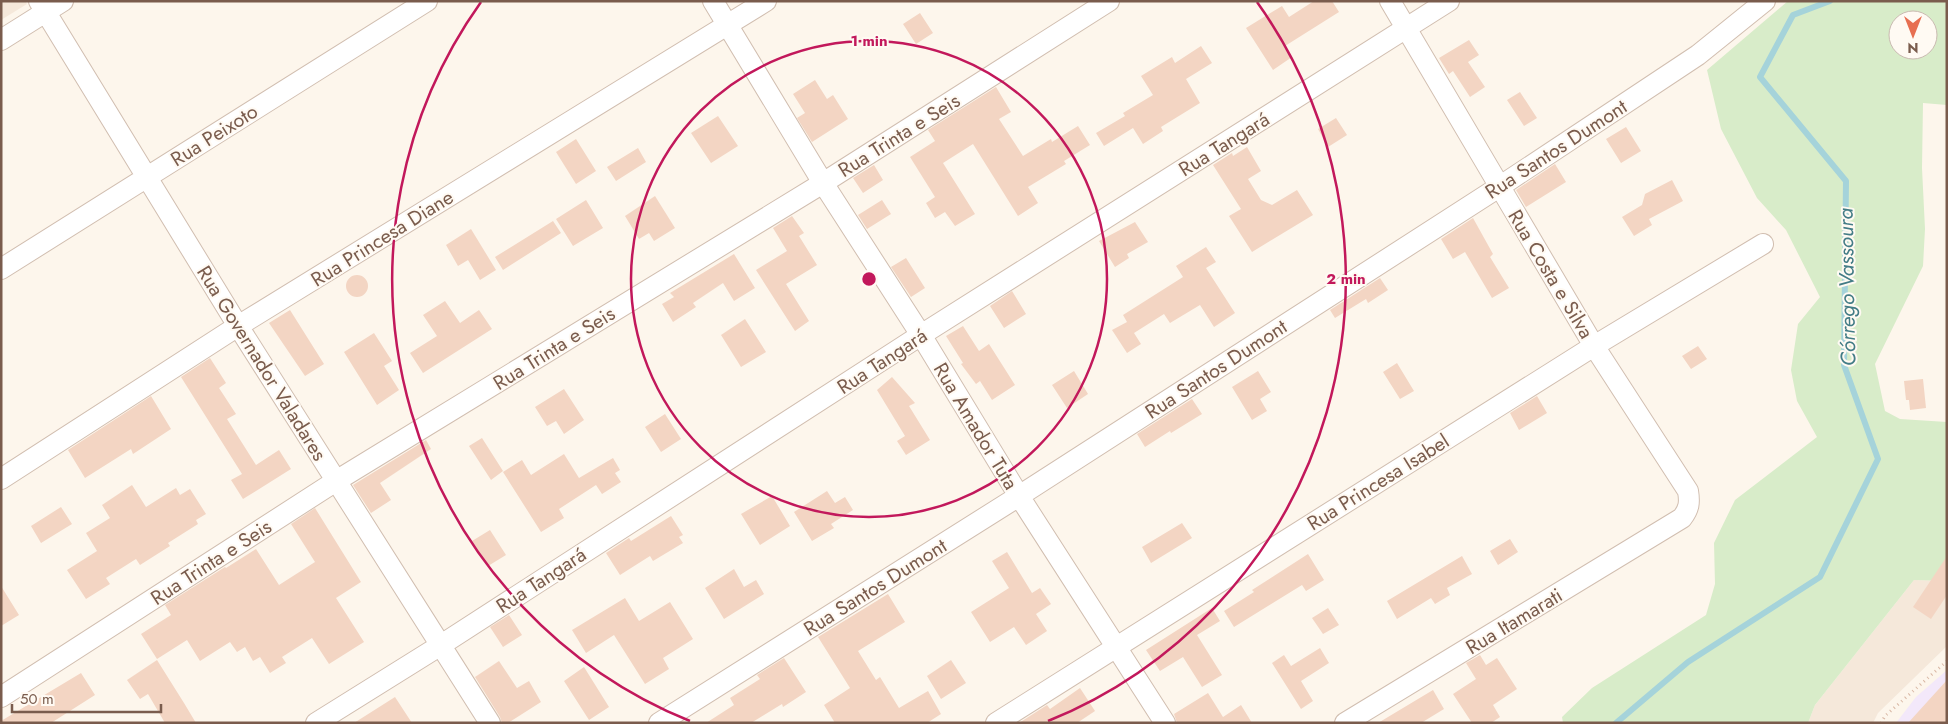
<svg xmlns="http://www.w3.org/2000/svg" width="1948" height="724" font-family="Jost,sans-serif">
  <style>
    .residential { fill: #f5e8da }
    .education { fill: #f3e8fa }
    .green { fill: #d8ecc9; fill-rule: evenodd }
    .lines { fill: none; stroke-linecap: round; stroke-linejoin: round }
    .stream { stroke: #a5d3da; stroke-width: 6 }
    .building { fill: #f3d5c3 }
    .street-casing { stroke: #d1beb0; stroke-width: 22 }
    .path { stroke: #d9b8a5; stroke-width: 3; stroke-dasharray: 1 4; stroke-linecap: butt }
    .street { stroke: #fff; stroke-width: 20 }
    .ring { fill: none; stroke: #c2185b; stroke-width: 2.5 }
    .labels { text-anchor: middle; stroke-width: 4; stroke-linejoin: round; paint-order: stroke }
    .street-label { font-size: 20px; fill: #7a5c4d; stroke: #fffaf3 }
    .water-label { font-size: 21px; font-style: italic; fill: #437c86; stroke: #fffaf3 }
    .centre { fill: #c2185b; stroke: #fffaf3; stroke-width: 2.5 }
    .ring-label { font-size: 15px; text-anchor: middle; font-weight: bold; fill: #c2185b; stroke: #fffaf3; stroke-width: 4; stroke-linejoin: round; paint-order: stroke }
  </style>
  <rect width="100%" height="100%" fill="#fdf6ec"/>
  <!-- residential -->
  <path class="residential" d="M1,1H25L27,4L1,20Z
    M1947,572V646L1878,713L1873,723H1808L1815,705L1914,580L1945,581Z"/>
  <!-- education -->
  <path class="education" d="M1947,670V723H1896L1916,697Z"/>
  <!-- green -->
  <path class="green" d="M1788,1H1945L1947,4V105L1923,103L1922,168L1925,229L1923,266L1875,364L1885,411L1900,419L1947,422V572L1945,581L1914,580L1815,705L1808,723H1563L1562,717L1592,688L1706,615L1715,584L1714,543L1735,500L1817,437L1797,401L1791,370L1798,324L1820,297L1786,230L1757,198L1721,129L1707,70ZM1898,20H1928V50H1898Z"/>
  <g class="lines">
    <!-- stream -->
    <path class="stream" d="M1616,723L1688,662L1820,577L1878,459L1844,365L1846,181L1760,77L1793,15L1830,1"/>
  </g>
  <!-- building -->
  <path class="building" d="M1314,1H1332L1339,12L1285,46L1292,57L1273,70L1246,28L1282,6L1289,17Z
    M920,13L933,33L916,44L903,24Z
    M1469,40L1479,55L1468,62L1485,87L1470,97L1453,71L1449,74L1439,58Z
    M1201,46L1212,63L1186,79L1200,103L1161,127L1163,131L1143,144L1133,128L1104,146L1096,133L1125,116L1123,113L1153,95L1141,76L1172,57L1175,63Z
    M815,80L827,99L833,95L848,119L812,142L797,118L805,113L793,94Z
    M996,87L1011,112L999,119L1023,156L1051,139L1052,142L1078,126L1090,145L1064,161L1066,164L1028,187L1038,203L1018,216L973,144L943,163L975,214L955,226L945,212L935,218L926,203L935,197L910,157L935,141L928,130Z
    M1520,92L1537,118L1524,126L1507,100Z
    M718,116L738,146L711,163L691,133Z
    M1336,118L1347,135L1328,147L1318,129Z
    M1626,127L1641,151L1621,163L1606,139Z
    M576,139L596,171L576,184L556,152Z
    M1247,147L1261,171L1248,179L1261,200L1272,205L1297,190L1313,215L1252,252L1229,216L1241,209L1213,165L1232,153L1233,156Z
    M638,148L646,162L616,181L607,167Z
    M1555,164L1566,182L1526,207L1516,190Z
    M874,165L883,180L863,193L853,178Z
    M1672,180L1683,201L1649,219L1652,225L1634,236L1622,217L1642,205L1645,194Z
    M655,196L675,228L654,241L649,233L639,239L625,216Z
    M586,200L603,228L573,246L556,219Z
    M882,200L891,214L867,229L858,215Z
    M792,216L804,233L799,236L817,265L786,284L809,321L795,331L756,270L787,251L773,228Z
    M1473,218L1493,254L1490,257L1509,288L1492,298L1465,252L1453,259L1441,239Z
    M553,221L561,233L503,270L495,257Z
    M1135,222L1148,242L1127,254L1129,258L1115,267L1099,241Z
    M471,229L496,270L480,280L468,260L458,266L446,245Z
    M1206,247L1216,262L1206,268L1235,313L1214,327L1200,305L1170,323L1164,314L1134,333L1141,344L1127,353L1112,330L1127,322L1123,315L1183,277L1176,266Z
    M734,254L755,288L734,301L723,283L693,303L696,307L673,322L662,304L674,297L670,293Z
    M906,258L925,288L911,297L891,267Z
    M346 286a11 11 0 1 1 22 0a11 11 0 1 1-22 0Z
    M1380,278L1388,290L1368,303L1366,299L1335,318L1330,310Z
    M1012,291L1026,314L1004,328L990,306Z
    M445,301L460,323L479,310L492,329L423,373L410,353L437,336L423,315Z
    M290,310L324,364L305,376L269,323Z
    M745,319L766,352L741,367L721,335Z
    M963,326L979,351L989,344L1015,385L992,400L980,381L976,384L961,364L963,363L946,336Z
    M374,333L392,361L384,366L399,390L377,405L344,352Z
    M1698,346L1707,359L1691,369L1682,356Z
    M210,358L226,383L219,388L236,414L227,419L256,465L279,450L291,469L243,499L231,480L242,474L181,377Z
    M1397,363L1414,391L1400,399L1383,372Z
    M1074,371L1088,394L1067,408L1052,385Z
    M1258,371L1271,392L1260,399L1267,411L1252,420L1232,387Z
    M892,377L915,403L909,406L930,440L906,455L897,441L905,436L877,390Z
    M1923,379L1926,408L1910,410L1909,400H1906L1904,381Z
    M564,389L584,420L564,434L556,421L547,426L535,407Z
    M151,396L171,429L133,454L131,449L85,478L68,450Z
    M1537,396L1547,413L1519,430L1510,413Z
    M1192,399L1202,414L1171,433L1170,431L1145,447L1137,434Z
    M665,414L681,439L661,452L645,427Z
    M482,438L503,471L491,480L469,446Z
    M426,440L431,449L380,483L391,500L371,513L353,485Z
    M564,454L579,478L613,458L620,470L615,473L621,482L602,494L596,485L559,509L564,518L541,532L503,472L522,460L531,475Z
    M132,485L146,507L176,488L180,495L190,489L206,514L196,520L198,524L168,543L170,546L140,565L136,559L106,578L110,584L86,599L67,570L97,551L86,533L110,518L102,505Z
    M827,491L835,503L845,497L853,510L831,524L834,528L812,541L794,512Z
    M772,496L790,526L760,545L741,514Z
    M61,507L72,524L41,543L31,526Z
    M315,508L361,582L336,598L364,642L329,664L312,638L282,657L286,663L270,673L260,657L253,661L245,647L237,652L230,642L200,661L187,640L157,659L141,634L171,615L165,605L225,567L226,568L256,549L279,585L315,562L291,524Z
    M671,516L683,535L679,537L683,543L653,561L650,556L620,575L606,553L629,538L631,541Z
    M1182,523L1192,538L1151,563L1142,547Z
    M490,530L506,555L488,566L472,541Z
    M1510,539L1518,552L1498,565L1490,551Z
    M1007,552L1032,593L1040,588L1051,604L1036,614L1047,631L1026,645L1014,627L990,642L971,612L1009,588L992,561Z
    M1308,554L1324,580L1306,591L1302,585L1234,627L1224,611L1254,592L1252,590Z
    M1462,556L1472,574L1447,588L1450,595L1435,604L1431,598L1397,619L1387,601Z
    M1947,556V595L1931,619L1913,607Z
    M734,569L744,587L756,580L764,594L724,619L705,588Z
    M1,586L19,615L1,626Z
    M888,594L905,622L858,651L876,680L880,677L899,708L928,691L941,714L927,723H835L824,705L850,688L818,637Z
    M625,598L639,621L670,602L693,639L663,658L669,669L645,684L614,635L586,653L572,630Z
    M1212,608L1220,621L1197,635L1222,675L1202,687L1183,657L1160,671L1146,650Z
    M1328,608L1339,625L1323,634L1312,618Z
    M509,615L522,635L503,647L490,627Z
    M1320,648L1329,663L1301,681L1313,701L1301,709L1272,663L1284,655L1291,666Z
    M1480,655L1486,665L1497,658L1517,689L1493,705L1500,717L1491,723H1472L1453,694L1476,679L1466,663Z
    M784,658L806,692L783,707L782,704L751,723H706L734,705L730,698L760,679L757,675Z
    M157,660L184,703L196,723H165L148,694L140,699L127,680Z
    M951,660L966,683L941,699L927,676Z
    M499,661L517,688L529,681L541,702L508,723H502L500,717L475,677Z
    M584,667L609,707L589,720L564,681Z
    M81,673L95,695L51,723H1V721Z
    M1947,680V723H1908Z
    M1080,688L1095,711L1077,723H1019L1047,705L1050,709Z
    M1433,690L1444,709L1421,723H1378Z
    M1208,693L1223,717L1241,705L1252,723H1177L1174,714Z
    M395,697L412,723H354Z"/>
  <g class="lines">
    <!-- street casing -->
    <g class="street-casing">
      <path id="street" d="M39,1L238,326L490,723
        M713,1L823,183L921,335L1019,496L1165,723
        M1,40L63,1
        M1,269L427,1
        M1,479L238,326L766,1
        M1,697L336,481L823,183L1109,1
        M316,723L441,645L921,335L1449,1
        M659,723L1019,496L1499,187L1698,55L1765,1
        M996,723L1594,346L1763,244
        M1345,723L1682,518C1689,509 1690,503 1688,491L1594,346L1390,1"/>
    </g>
    <!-- path -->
    <path class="path" d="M1881,723L1885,716L1947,661"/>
    <!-- street -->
    <use href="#street" class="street"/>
  </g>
  <!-- distance rings -->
  <g class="ring">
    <circle cx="869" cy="279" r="238"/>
    <path d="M690 721A477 477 0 0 1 481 2M1257 2A477 477 0 0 1 1048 721"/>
  </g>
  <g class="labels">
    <!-- street labels -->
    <g class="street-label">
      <text transform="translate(214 135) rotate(-32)" y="7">Rua Peixoto</text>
      <text transform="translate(899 135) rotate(-32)" y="7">Rua Trinta e Seis</text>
      <text transform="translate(1224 144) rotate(-32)" y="7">Rua Tangará</text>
      <text transform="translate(1556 149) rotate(-33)" y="7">Rua Santos Dumont</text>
      <text transform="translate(382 238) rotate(-32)" y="7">Rua Princesa Diane</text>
      <text transform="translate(1551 274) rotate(59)" y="7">Rua Costa e Silva</text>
      <text transform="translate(554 348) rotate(-32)" y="7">Rua Trinta e Seis</text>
      <text transform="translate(882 361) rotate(-33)" y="7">Rua Tangará</text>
      <text transform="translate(262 363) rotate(58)" y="7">Rua Governador Valadares</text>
      <text transform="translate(1216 369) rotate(-33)" y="7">Rua Santos Dumont</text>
      <text transform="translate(976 426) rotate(59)" y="7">Rua Amador Tuta</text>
      <text transform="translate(1378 482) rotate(-32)" y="7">Rua Princesa Isabel</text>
      <text transform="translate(211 562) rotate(-33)" y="7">Rua Trinta e Seis</text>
      <text transform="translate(541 580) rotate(-33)" y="7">Rua Tangará</text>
      <text transform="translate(875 587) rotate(-32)" y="7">Rua Santos Dumont</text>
      <text transform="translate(1514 621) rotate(-31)" y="7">Rua Itamarati</text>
    </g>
    <!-- water labels -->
    <g class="water-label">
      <text transform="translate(1847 287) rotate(-91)" y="7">Córrego Vassoura</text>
    </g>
  </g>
  <circle cx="869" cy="279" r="8" class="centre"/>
  <g class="ring-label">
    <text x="869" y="46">1 min</text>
    <text x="1346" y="284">2 min</text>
  </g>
  <!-- border -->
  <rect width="1948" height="724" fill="none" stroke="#7a5c4d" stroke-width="5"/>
  <!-- north arrow -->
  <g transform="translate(1913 35) rotate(180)"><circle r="24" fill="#fffaf3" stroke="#cabbb1"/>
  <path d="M0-4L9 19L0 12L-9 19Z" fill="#e76f51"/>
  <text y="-8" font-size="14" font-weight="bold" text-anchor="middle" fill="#7a5c4d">N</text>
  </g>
  <!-- scale -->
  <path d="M12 704v8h149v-8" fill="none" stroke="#7a5c4d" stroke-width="2.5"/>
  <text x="20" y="704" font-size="15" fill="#7a5c4d" stroke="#fffaf3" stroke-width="4" paint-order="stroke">50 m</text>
</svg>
